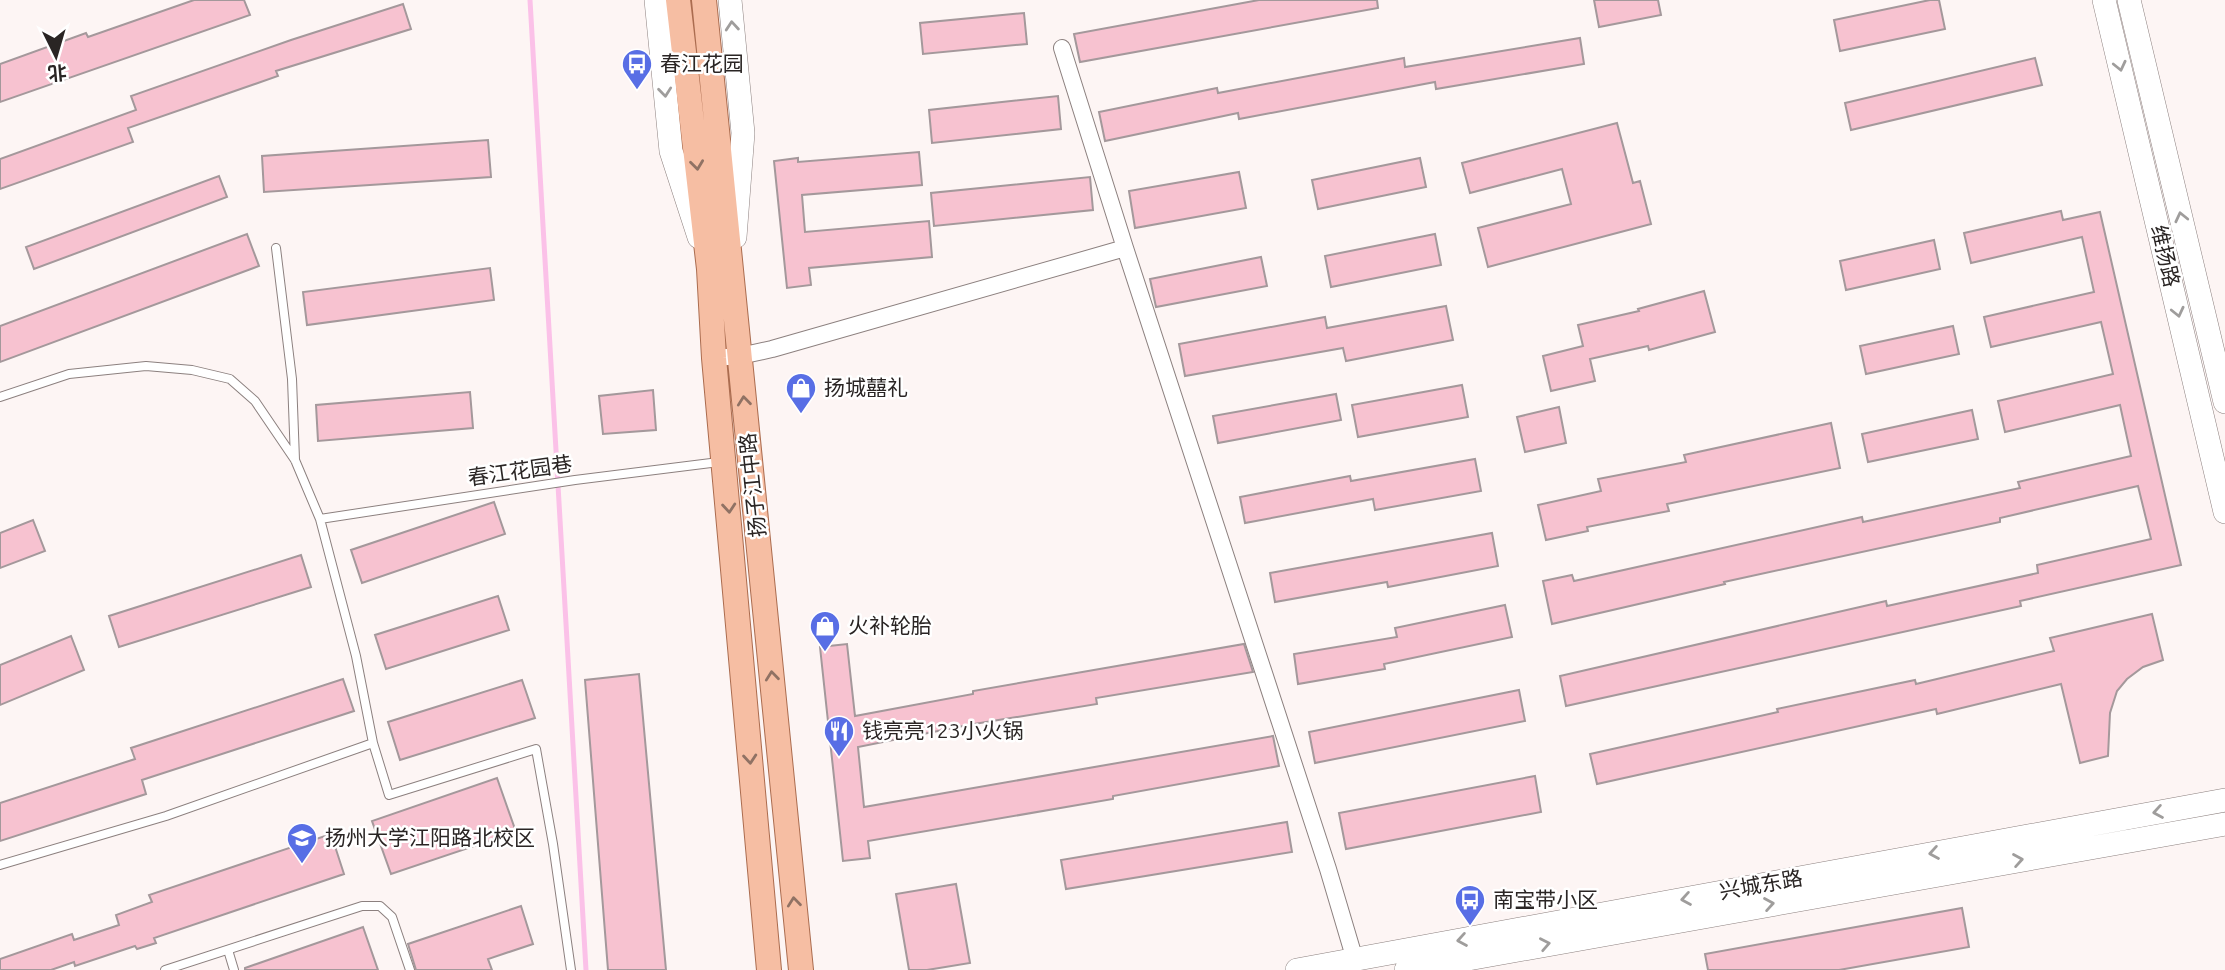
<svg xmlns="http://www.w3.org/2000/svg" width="2225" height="970" font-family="Ubuntu,'Noto Sans SC',sans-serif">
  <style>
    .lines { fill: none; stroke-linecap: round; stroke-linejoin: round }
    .stream { stroke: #fbc1e8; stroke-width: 5 }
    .building { fill: #f7c2d0; stroke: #a4989b; stroke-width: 2 }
    .lane-casing { stroke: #8c807f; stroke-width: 10 }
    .street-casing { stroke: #8c807f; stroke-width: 18 }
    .secondary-casing { stroke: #8c807f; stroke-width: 24 }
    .primary-casing { stroke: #ab6c4f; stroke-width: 26 }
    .lane { stroke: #fff; stroke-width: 8 }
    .street { stroke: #fff; stroke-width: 16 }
    .secondary { stroke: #fff; stroke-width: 23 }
    .primary { stroke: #f6bea3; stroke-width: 24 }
    .oneway { stroke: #9f9d9c }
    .oneway2 { stroke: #907264 }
    .labels { text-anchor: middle; stroke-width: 5; stroke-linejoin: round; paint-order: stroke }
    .poi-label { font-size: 21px; fill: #2a2524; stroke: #fff; text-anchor: start }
    .street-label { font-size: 21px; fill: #2a2524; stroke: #fff }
  </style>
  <rect width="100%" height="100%" fill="#fdf5f4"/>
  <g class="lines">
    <!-- stream -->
    <path class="stream" d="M530,0L586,970"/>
  </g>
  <!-- building -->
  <path class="building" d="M194,0H244L250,15L0,102V64L86,33L88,37Z
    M1259,0H1377L1378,8L1080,62L1074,34Z
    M1594,0H1658L1661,15L1599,27Z
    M1930,0H1939L1945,29L1840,51L1834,20Z
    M403,4L411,29L276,71L278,76L128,128L133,142L0,189V159L136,110L131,96L291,40Z
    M1024,13L1027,44L923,54L920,23Z
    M1580,38L1584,64L1436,89L1435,82L1239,119L1238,113L1105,141L1099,112L1217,88L1218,93L1404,58L1405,67Z
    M2035,58L2042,85L1851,130L1845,103Z
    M1058,96L1061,129L932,143L929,110Z
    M1617,123L1633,183L1640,181L1651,224L1488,267L1478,228L1571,204L1562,169L1470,193L1462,163Z
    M488,140L491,177L264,192L262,156Z
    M919,152L922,185L802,195L805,232L929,221L932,257L809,268L811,285L787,288L774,161L798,158V162Z
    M1420,158L1426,187L1318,209L1312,180Z
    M1239,172L1246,208L1135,228L1129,191Z
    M219,176L227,197L34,269L26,247Z
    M1090,177L1093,210L934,226L931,193Z
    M2061,211L2063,220L2100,212L2181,565L2020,601L2021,606L1566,706L1560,676L1886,601L1887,606L2038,573L2037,565L2151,539L2138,486L2000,518V522L1724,582L1725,584L1552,624L1543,581L1572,575L1574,581L1862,517L1863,522L2020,488L2018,482L2131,456L2120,405L2005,432L1998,401L2113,374L2101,322L1991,347L1984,317L2094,292L2082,237L1971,263L1964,233Z
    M247,234L259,266L0,362V326Z
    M1435,234L1441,265L1331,287L1325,256Z
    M1934,240L1940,269L1846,290L1840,261Z
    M1261,257L1267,286L1156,307L1150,279Z
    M490,268L494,300L307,325L303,292Z
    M1704,291L1715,332L1649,350L1648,346L1590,359L1595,381L1551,391L1543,356L1583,346L1578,325L1639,311L1638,309Z
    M1446,306L1453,340L1346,361L1343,348L1185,376L1179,344L1325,317L1327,328Z
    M1953,326L1959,354L1866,374L1860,346Z
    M1462,385L1468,417L1358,437L1352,405Z
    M653,390L656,430L603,434L599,396Z
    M470,392L473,428L318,441L316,405Z
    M1336,394L1341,420L1218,443L1213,416Z
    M1559,407L1566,443L1525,452L1517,417Z
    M1972,410L1978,439L1868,462L1862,434Z
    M1831,423L1840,468L1667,504L1669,511L1587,527L1588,531L1546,540L1538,505L1601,491L1598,479L1686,462L1684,455Z
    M1475,459L1481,491L1375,510L1373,499L1245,523L1240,497L1350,476L1351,481Z
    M494,502L505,534L362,583L351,550Z
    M33,520L45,551L0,568V533Z
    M1492,533L1498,566L1388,587L1387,582L1275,602L1270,573Z
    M301,555L311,587L119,647L109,616Z
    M498,596L509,630L386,669L375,635Z
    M1505,605L1512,637L1384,664L1385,669L1298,684L1294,654L1397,637L1395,628Z
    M2152,614L2163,660L2143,667L2127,679L2117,691L2110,713L2108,756L2080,763L2061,684L1937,714L1936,709L1597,784L1590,754L1778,712L1777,709L1915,680L1916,684L2054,651L2050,638Z
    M71,636L84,670L0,705V665Z
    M847,644L855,716L973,694V691L1244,644L1253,672L1096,698L1097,704L968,725L858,747L864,807L1273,736L1279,766L1113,796V799L868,841L870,858L843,861L820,647Z
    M639,674L666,970H608L585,680Z
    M343,679L354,711L142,780L146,794L0,841V803L135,759L131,748Z
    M522,680L535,718L400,760L388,722Z
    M1519,690L1525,721L1315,763L1309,732Z
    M1535,776L1541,812L1346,849L1339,813Z
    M497,778L516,832L391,874L372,821Z
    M1287,822L1292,852L1066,889L1061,860Z
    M331,834L344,874L154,938L156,943L137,949L135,946L75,966L74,962L51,970H0V959L72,934L74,940L119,925L116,915L152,902L149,895Z
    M956,884L970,963L927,970H909L896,894Z
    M521,906L533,944L488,959L492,970H416L408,944Z
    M1962,908L1969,947L1839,970H1708L1705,954Z
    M363,927L378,970H245V968Z"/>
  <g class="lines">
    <!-- lane casing -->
    <g class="lane-casing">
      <path id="lane" d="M276,248L292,379L295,460
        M0,397L69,374L146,366L192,370L230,379L255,401L295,460L320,519L356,656L373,743L166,816L0,865
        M320,519L575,480L719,462
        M373,743L389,795L536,749L553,844L571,970
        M228,950L234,970
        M165,970L362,906H380L392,917L410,970"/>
    </g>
    <!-- street casing -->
    <g class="street-casing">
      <path id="street" d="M1062,48L1125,248L1328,869L1355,960
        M714,358L740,356L772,349L1125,248"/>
    </g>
    <!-- secondary casing -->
    <g class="secondary-casing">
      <path id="secondary" d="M656,0L671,151L699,237
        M730,0L743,133L735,237
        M2104,0L2225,512
        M2129,0L2225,402
        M1297,970L2225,800
        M1406,970L2225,824"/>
    </g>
    <!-- primary casing -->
    <g class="primary-casing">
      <path id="primary" d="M678,0L709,269L714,358L769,970
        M704,0L801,970"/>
    </g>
    <!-- lane -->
    <use href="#lane" class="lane"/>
    <!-- street -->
    <use href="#street" class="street"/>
    <!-- secondary -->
    <use href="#secondary" class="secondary"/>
    <!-- primary -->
    <use href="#primary" class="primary"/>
  </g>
  <!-- one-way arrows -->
  <defs><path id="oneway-chevron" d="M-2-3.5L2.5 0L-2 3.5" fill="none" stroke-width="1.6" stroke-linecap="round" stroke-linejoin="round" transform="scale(1.75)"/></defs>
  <g class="oneway">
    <use href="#oneway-chevron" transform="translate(732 26) rotate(-95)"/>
    <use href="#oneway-chevron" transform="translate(2120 66) rotate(77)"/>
    <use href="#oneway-chevron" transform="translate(665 92) rotate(84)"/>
    <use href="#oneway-chevron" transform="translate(2181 217) rotate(-103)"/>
    <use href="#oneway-chevron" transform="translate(2178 312) rotate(77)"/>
    <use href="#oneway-chevron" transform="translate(2158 812) rotate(170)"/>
    <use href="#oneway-chevron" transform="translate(1934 853) rotate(170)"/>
    <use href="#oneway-chevron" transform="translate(2018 860) rotate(-10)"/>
    <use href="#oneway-chevron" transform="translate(1686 899) rotate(170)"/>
    <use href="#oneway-chevron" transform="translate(1769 904) rotate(-10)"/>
    <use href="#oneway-chevron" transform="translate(1462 940) rotate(170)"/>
    <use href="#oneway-chevron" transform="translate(1545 944) rotate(-11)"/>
  </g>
  <g class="oneway2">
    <use href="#oneway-chevron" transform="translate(697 165) rotate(83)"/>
    <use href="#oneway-chevron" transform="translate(744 401) rotate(-96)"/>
    <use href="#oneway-chevron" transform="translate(729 508) rotate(85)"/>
    <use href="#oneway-chevron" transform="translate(772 676) rotate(-96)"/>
    <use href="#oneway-chevron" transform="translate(750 759) rotate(85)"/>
    <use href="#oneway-chevron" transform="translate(794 902) rotate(-96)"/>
  </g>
  <!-- icons -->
  <defs>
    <g id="bus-pin" transform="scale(1.575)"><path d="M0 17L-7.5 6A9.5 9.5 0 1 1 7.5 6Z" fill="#586ee5" stroke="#fff"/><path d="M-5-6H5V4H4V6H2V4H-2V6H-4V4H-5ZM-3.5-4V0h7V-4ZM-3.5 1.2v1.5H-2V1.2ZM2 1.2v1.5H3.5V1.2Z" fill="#fff"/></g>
    <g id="shop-pin" transform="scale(1.575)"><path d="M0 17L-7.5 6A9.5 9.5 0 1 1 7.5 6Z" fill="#586ee5" stroke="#fff"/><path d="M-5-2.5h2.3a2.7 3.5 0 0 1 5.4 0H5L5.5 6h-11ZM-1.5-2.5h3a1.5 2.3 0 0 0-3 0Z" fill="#fff"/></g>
    <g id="restaurant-pin" transform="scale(1.575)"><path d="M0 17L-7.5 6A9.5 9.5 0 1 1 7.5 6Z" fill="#586ee5" stroke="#fff"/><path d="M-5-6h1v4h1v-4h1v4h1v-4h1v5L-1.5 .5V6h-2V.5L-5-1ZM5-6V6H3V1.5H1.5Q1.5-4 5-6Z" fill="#fff"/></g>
    <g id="university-pin" transform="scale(1.575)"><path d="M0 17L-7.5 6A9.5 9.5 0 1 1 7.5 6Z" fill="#586ee5" stroke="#fff"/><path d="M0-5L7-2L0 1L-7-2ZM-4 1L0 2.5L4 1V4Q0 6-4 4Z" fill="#fff"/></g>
  </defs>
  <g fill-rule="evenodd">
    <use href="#bus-pin" x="637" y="64"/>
    <use href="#shop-pin" x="801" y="388"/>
    <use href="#shop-pin" x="825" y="626"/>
    <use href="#restaurant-pin" x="839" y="731"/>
    <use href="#university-pin" x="302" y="838"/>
    <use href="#bus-pin" x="1470" y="900"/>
  </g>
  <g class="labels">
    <!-- poi labels -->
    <g class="poi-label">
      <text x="660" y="71">春江花园</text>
      <text x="824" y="395">扬城囍礼</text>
      <text x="848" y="633">火补轮胎</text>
      <text x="862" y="738">钱亮亮123小火锅</text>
      <text x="325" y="845">扬州大学江阳路北校区</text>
      <text x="1493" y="907">南宝带小区</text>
    </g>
    <!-- street labels -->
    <g class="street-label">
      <text transform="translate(2165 256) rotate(77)" y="7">维扬路</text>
      <text transform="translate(520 471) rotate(-8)" y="7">春江花园巷</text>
      <text transform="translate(753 485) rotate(-96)" y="7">扬子江中路</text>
      <text transform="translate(1761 885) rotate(-10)" y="7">兴城东路</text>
    </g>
  </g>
  <!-- north arrow -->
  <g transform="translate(56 56) rotate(175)" stroke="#ffffff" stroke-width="5" paint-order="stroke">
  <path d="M0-5L12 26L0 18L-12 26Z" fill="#2a2524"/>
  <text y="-10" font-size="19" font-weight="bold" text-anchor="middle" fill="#2a2524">北</text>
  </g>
</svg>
